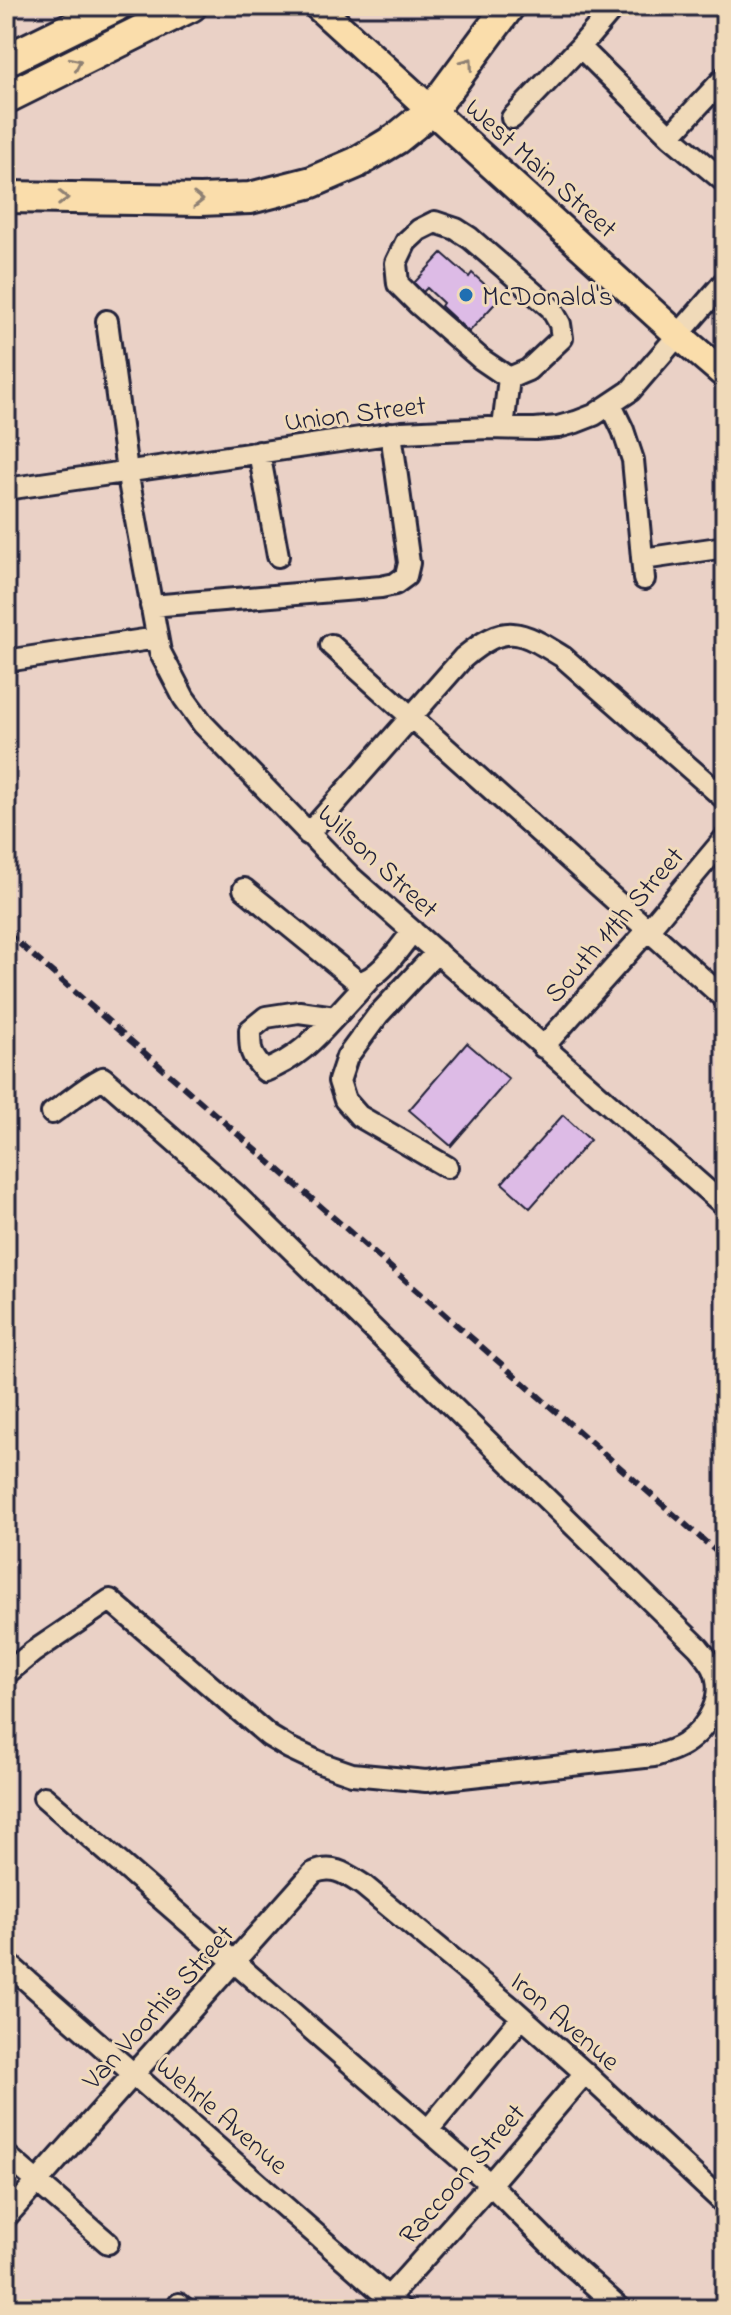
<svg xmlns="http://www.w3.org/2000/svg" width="731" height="2315" font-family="'Indie Flower',sans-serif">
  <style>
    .building { fill: #ddbbe6; stroke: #22223b; stroke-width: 2 }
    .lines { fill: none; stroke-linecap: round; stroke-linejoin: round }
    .minor-casing { stroke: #22223b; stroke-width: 26 }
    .major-casing { stroke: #22223b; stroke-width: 32 }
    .highway-casing { stroke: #22223b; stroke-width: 36 }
    .minor { stroke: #f0dab9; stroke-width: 20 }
    .major { stroke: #faddab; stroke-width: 26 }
    .highway { stroke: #faddab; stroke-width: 30 }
    .rail { stroke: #22223b; stroke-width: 6; stroke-dasharray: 12 6; stroke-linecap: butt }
    .oneway { stroke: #8e8073 }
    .poi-dot { fill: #1f6fb2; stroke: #f0dab9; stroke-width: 3 }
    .labels { text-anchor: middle; stroke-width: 6; stroke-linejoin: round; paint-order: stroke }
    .street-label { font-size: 28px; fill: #22223b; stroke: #f0dab9 }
    .poi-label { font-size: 28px; fill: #22223b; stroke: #f0dab9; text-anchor: start }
  </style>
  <rect width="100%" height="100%" fill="#ead1c6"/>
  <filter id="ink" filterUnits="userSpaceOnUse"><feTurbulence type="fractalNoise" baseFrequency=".0125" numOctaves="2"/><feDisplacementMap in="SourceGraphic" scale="16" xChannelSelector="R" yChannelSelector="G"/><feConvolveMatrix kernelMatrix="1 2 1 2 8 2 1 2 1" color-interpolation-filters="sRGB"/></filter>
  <g filter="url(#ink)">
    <!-- building -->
    <path class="building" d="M442,253L469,277L472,273L500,298L469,332L441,306L443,303L427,288L423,292L414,283Z
      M467,1043L509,1079L451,1146L409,1110Z
      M563,1115L590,1140L530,1208L502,1183Z"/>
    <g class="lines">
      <!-- minor casing -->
      <g class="minor-casing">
        <path id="minor" d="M580,47L670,136L725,182
          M512,118L580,47L615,6
          M670,136L725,77
          M435,222L456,229L470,238L551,308L560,324L562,338L528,370L509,378L481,359L419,305L398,284L396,263L406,242L419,230Z
          M107,321L127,471L160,652L184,698L203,724L351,877L725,1206
          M611,405L623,430L633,460L644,579
          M503,428L509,378
          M259,452L278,556
          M6,489L402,432L488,428L535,429L558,427L576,422L594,415L630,391L725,281
          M643,559L725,547
          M151,606L381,587L395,584L406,576L409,563L391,433
          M331,645L725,999
          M6,661L157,638
          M308,834L463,658C506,622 519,630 563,657L725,799
          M244,889L358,982C379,980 400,947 413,931
          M437,952L378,1015L347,1057L339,1081L345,1100L359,1116L447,1167
          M299,1012L335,1017C313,1041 296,1059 265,1071C250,1055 250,1051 250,1030L266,1017Z
          M335,1017L368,981
          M543,1047L648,930L725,838
          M6,1674L33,1652L110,1600L269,1736L289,1748L323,1764L352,1774L426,1781L654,1756C664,1753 675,1750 684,1744C708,1728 727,1696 713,1667C709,1660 703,1653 698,1647L235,1194L103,1078C85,1087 69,1102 52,1113
          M44,1797L490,2184L565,2259L621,2309
          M6,1962L401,2309
          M428,2130L522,2017
          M6,2155L108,2243
          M6,2217L313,1873C333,1864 346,1874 363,1885L513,2009L585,2073L725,2204
          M179,2304L185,2309
          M378,2309L490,2184L585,2073"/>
      </g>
      <!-- major casing -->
      <g class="major-casing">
        <path id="major" d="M317,6L677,334L725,375"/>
      </g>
      <!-- highway casing -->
      <g class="highway-casing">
        <path id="highway" d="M6,60L116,6
          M6,98L191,6
          M6,197L200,200L250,198L312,182L356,163L396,139L432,110L509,6"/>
      </g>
      <!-- minor -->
      <use href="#minor" class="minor"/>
      <!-- major -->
      <use href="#major" class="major"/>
      <!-- highway -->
      <use href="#highway" class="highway"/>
      <!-- rail -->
      <path class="rail" d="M6,932L725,1559"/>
    </g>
    <!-- one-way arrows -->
    <defs><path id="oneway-chevron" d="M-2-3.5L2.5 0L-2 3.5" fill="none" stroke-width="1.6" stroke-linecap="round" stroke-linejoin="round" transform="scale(2)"/></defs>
    <g class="oneway">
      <use href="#oneway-chevron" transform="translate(76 63) rotate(-26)"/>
      <use href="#oneway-chevron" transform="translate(468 63) rotate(-54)"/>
      <use href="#oneway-chevron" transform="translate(63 198) rotate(1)"/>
      <use href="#oneway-chevron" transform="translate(198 200) rotate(-1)"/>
    </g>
  </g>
  <!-- markers -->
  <circle class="poi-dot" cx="466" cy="295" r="8"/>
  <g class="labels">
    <!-- street labels -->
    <g class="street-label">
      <text transform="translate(542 167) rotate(42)" y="10">West Main Street</text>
      <text transform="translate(355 412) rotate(-7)" y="10">Union Street</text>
      <text transform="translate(379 860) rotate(43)" y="10">Wilson Street</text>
      <text transform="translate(613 924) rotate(-49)" y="10">South 11th Street</text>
      <text transform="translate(157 2006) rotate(-48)" y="10">Van Voorhis Street</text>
      <text transform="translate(566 2020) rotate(41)" y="10">Iron Avenue</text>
      <text transform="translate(223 2114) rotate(41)" y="10">Wehrle Avenue</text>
      <text transform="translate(461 2173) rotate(-49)" y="10">Raccoon Street</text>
    </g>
    <!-- poi labels -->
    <g class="poi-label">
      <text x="482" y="305">McDonald's</text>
    </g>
  </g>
  <!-- margin -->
  <rect width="731" height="2315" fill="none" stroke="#f0dab9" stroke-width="32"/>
  <rect x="16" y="16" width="699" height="2283" fill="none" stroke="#22223b" stroke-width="3" filter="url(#ink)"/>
</svg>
